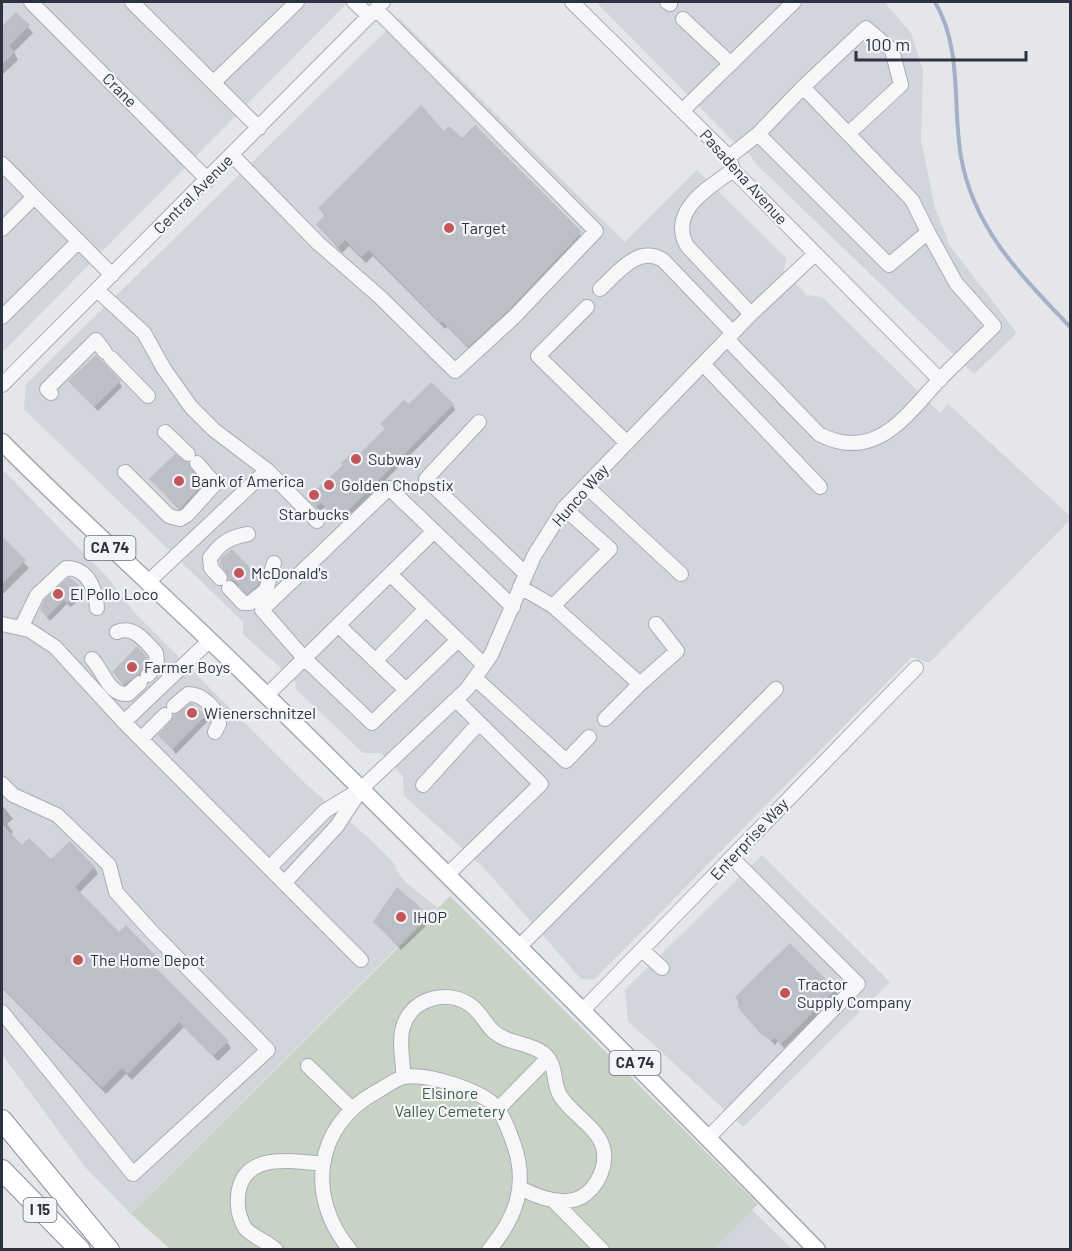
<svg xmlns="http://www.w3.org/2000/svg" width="1072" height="1251" font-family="Barlow,sans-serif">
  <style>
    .built { fill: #d2d5dc }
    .green { fill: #c8d3c6 }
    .shadow { fill: #0003 }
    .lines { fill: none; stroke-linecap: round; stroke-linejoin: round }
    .stream { stroke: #a3b0c6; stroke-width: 4 }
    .building { fill: #bcbfc7 }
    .minor-casing { stroke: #a9acb4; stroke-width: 16 }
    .major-casing { stroke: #a5a9b5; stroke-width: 19 }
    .highway-casing { stroke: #8d92a0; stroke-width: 22 }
    .minor { stroke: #f7f7f9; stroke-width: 14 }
    .major { stroke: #fff; stroke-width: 16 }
    .highway { stroke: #fff; stroke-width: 20 }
    .poi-dot { fill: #c1575b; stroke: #f4f5f8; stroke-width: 2 }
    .labels { text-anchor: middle; stroke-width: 4.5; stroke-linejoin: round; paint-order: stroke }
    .shield { fill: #f4f5f8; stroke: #696c78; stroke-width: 1.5 }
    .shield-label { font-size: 15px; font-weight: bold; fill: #2d3241 }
    .street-label { font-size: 16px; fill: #2d3241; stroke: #f4f5f8 }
    .poi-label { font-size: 16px; fill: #2d3241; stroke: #f4f5f8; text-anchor: start }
    .park-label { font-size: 16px; fill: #3e5c3c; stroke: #f4f5f8 }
  </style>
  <rect width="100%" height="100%" fill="#e4e6ea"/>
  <!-- built -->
  <path class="built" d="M2,2H348L2,353Z
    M596,2H884L911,33L923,70L921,140L935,208L950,246L1017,333L974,374L755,163L751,156L729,137Z
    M399,18L625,242L697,170L786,258L784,271L807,295L822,297L940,413L948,404L1070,516V520L929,663L912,657L594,980L581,979L483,867L404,796L403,777L381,753H363L296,689L295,681L243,634V622L24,409L26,384Z
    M2,469L108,578L134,612L308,786L370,839L393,862L399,875L410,886L437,907L131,1214L85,1167L2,1054Z
    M762,855L890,982L743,1127L628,1021L625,990Z
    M752,1210L792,1249L712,1250Z"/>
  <!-- green -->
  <path class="green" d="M450,896L758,1204L712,1250L170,1249L131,1214Z"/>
  <!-- shadow -->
  <path class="shadow" d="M16,14L33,33L14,52L18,60L2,75V28Z
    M475,127L585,240L473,353L447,327L445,329L373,256L366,263L349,246L342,253L318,225L325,217L320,208L444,133L462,140Z
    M70,381L119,382L122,387L98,411Z
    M453,405L455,410L342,524L325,507L320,511L312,503L309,498L359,457Z
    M151,479L202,485L206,492L184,515Z
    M2,538L29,568L2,595Z
    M221,561L259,579L262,584L250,598L239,586L233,584Z
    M78,586L81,591L74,597L77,602L71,607L67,604L50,621L41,610Z
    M146,658L149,663L142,679L127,689L113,672Z
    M191,705L208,721L176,754L160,735Z
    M2,805L13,819L7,824L13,832L11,835L22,847L51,861L94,867L98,874L79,893L119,934L126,927L156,958L160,965L155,969L227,1042L231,1048L218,1061L184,1027L132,1080L126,1074L106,1094L2,988Z
    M428,916L431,921L401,950L375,922Z
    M835,990L838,995L784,1048L778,1041L775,1045L742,1012L737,998Z"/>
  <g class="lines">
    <!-- stream -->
    <path class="stream" d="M935,2C963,50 952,105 961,157C974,230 1022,276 1070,327"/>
  </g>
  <!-- building -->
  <path class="building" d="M16,12L30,25L9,46L15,52L2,65V26Z
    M421,105L444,131L449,126L462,138L475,125L582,232L508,311L468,347L442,321L440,323L369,250L361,257L345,240L338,247L316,225L325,215L318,208Z
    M96,355L121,381L94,407L68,381Z
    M431,382L454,404L339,520L321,503L316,507L307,498L343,465L341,463L355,450L359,454L385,429L380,424L404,400L409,404Z
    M175,454L188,463L203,484L180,509L149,479Z
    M2,536L26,560L2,584Z
    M232,549L260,578L258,585L247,594L235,581L229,579L220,564L221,558Z
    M69,577L79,585L71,593L75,596L67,603L64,600L47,617L40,610L44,600Z
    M137,646L147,657L148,661L139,674L124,685L112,672Z
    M191,703L206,715L172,750L158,735L171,721L174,715Z
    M2,824L22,845L29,838L51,859L70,841L95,867L75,887L119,932L126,925L157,957L151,963L229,1041L213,1056L179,1022L128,1074L122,1068L102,1088L2,987Z
    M397,887L429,915L398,946L373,922Z
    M790,943L836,989L781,1044L774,1038L771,1041L759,1032L737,1006L741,1003L735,997Z"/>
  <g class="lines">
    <!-- minor casing -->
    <g class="minor-casing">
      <path id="minor" d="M31,2L208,180
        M132,2L259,128
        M354,2L369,16
        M572,2L729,157L733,170L940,380
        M667,2L670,4
        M683,19L731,64
        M214,82L297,2
        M803,87L866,28L892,50L901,85L848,134
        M682,111L794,2
        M232,155L318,243L380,297L455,371L514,317L596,231L376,9
        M729,157L758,134L889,265L928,232L912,200L803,87L758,134
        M2,164L112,275
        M733,170C708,188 668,211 687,246L751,314
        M2,229L34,197
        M600,289C619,272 637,245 663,260L733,333
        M97,290L144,333L164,369L191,407L214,430L267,470L317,521
        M587,307L538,356L627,443
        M2,317L79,241
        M727,339L819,434C876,464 907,414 941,378C959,360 977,343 994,326L956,283L928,232
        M111,358L148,396
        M703,364L820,487
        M2,385L383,2
        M51,393L47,389L96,340L105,352
        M479,422L426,479L526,574
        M165,432L188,454
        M125,472L169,516L180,519L187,515L215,484L197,463
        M586,486L681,574
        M434,531L389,488L262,610L304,658L372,723L458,640
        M390,574L484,665
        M220,578L211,568L210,558C220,543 230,537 248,534
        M147,583L267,470
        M520,587L553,606L640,684L677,651L656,624
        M229,588L243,603H250L266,590L274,563
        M553,606L610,549L564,508
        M2,624L29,630L55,647L124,722L361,960
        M338,625L406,690
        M21,628L37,595L66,568C89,568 96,591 97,608
        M117,632C134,625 145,641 156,653L157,664L148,675
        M92,659C103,670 109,696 128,694L140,683
        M375,661L426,609
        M475,678L566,761L589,737
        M267,695L434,531L513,607
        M174,706L188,694C203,694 218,709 219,724L215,732
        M605,719L640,684
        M124,722L210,640
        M141,739L165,715
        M2,784L13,795L57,815L109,865L116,892L151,931L268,1050L133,1174L2,1012
        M423,785L479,723
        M270,867L325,811L361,789L467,689L491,655L534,556L564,508L751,314L815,254
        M448,874L541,784L456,700
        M285,882L337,826L358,794
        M520,946L776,689
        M642,950L662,968
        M583,1010L916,668
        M308,1066L351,1108
        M403,1077C404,1061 398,1042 403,1027C411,999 445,989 469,1004C480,1011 484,1022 493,1031C507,1044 528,1042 543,1053C559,1066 551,1082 561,1097C578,1122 611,1132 603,1167C600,1178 595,1187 586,1194C568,1208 540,1198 522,1189
        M498,1109L548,1058
        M708,1138L858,984L732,858
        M553,1200L602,1250
        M276,1250C267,1241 252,1237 245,1228C239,1218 237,1207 238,1196C242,1151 292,1161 323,1164
        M350,1250C306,1197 314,1126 376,1092C385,1087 395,1079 404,1077C427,1073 482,1090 497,1108C505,1118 510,1134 514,1145C528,1185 516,1218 489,1250"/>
    </g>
    <!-- major casing -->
    <g class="major-casing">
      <path id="major" d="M2,442C88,529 181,610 268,697C453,879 636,1064 817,1250"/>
    </g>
    <!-- highway casing -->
    <g class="highway-casing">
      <path id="highway" d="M2,1120L109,1250
        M2,1170L80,1250"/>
    </g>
    <!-- minor -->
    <use href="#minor" class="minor"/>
    <!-- major -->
    <use href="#major" class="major"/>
    <!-- highway -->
    <use href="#highway" class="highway"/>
  </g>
  <!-- markers -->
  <g class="poi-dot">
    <circle cx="449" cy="228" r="6"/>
    <circle cx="356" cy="459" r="6"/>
    <circle cx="179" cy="481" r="6"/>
    <circle cx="329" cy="485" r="6"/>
    <circle cx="314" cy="495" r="6"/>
    <circle cx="239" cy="573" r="6"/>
    <circle cx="58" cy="594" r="6"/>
    <circle cx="132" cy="667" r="6"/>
    <circle cx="192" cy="713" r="6"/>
    <circle cx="401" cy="917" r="6"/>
    <circle cx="78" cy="960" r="6"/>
    <circle cx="785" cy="993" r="6"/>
  </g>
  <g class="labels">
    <!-- shield labels -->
    <g class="shield">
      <rect x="84.5" y="536" width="51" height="24" rx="4.5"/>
      <rect x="609.5" y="1051" width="51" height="24" rx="4.5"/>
      <rect x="23.5" y="1198" width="33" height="24" rx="4.5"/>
    </g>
    <g class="shield-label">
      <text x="110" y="553">CA 74</text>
      <text x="635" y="1068">CA 74</text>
      <text x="40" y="1215">I 15</text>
    </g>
    <!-- street labels -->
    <g class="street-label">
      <text transform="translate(120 90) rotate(45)" y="6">Crane</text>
      <text transform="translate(744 177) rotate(48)" y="6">Pasadena Avenue</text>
      <text transform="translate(193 194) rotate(-45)" y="6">Central Avenue</text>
      <text transform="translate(580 495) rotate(-49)" y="6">Hunco Way</text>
      <text transform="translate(749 839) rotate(-47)" y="6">Enterprise Way</text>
    </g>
    <!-- poi labels -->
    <g class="poi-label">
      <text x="461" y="234">Target</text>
      <text x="368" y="465">Subway</text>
      <text x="191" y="487">Bank of America</text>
      <text x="341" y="491">Golden Chopstix</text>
      <text x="314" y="520" text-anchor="middle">Starbucks</text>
      <text x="251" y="579">McDonald's</text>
      <text x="70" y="600">El Pollo Loco</text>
      <text x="144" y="673">Farmer Boys</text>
      <text x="204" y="719">Wienerschnitzel</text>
      <text x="413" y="923">IHOP</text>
      <text x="90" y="966">The Home Depot</text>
      <text x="797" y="990">Tractor<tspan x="797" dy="18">Supply Company</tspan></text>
    </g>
    <!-- park labels -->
    <g class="park-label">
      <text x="450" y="1099">Elsinore<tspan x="450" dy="18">Valley Cemetery</tspan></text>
    </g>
  </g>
  <!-- border -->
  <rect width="1072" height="1251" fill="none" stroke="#2d3241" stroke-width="6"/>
  <!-- scale -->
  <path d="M856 51v9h170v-9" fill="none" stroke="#2d3241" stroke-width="3"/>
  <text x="865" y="51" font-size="18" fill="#2d3241" stroke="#f4f5f8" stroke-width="4.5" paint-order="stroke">100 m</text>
</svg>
